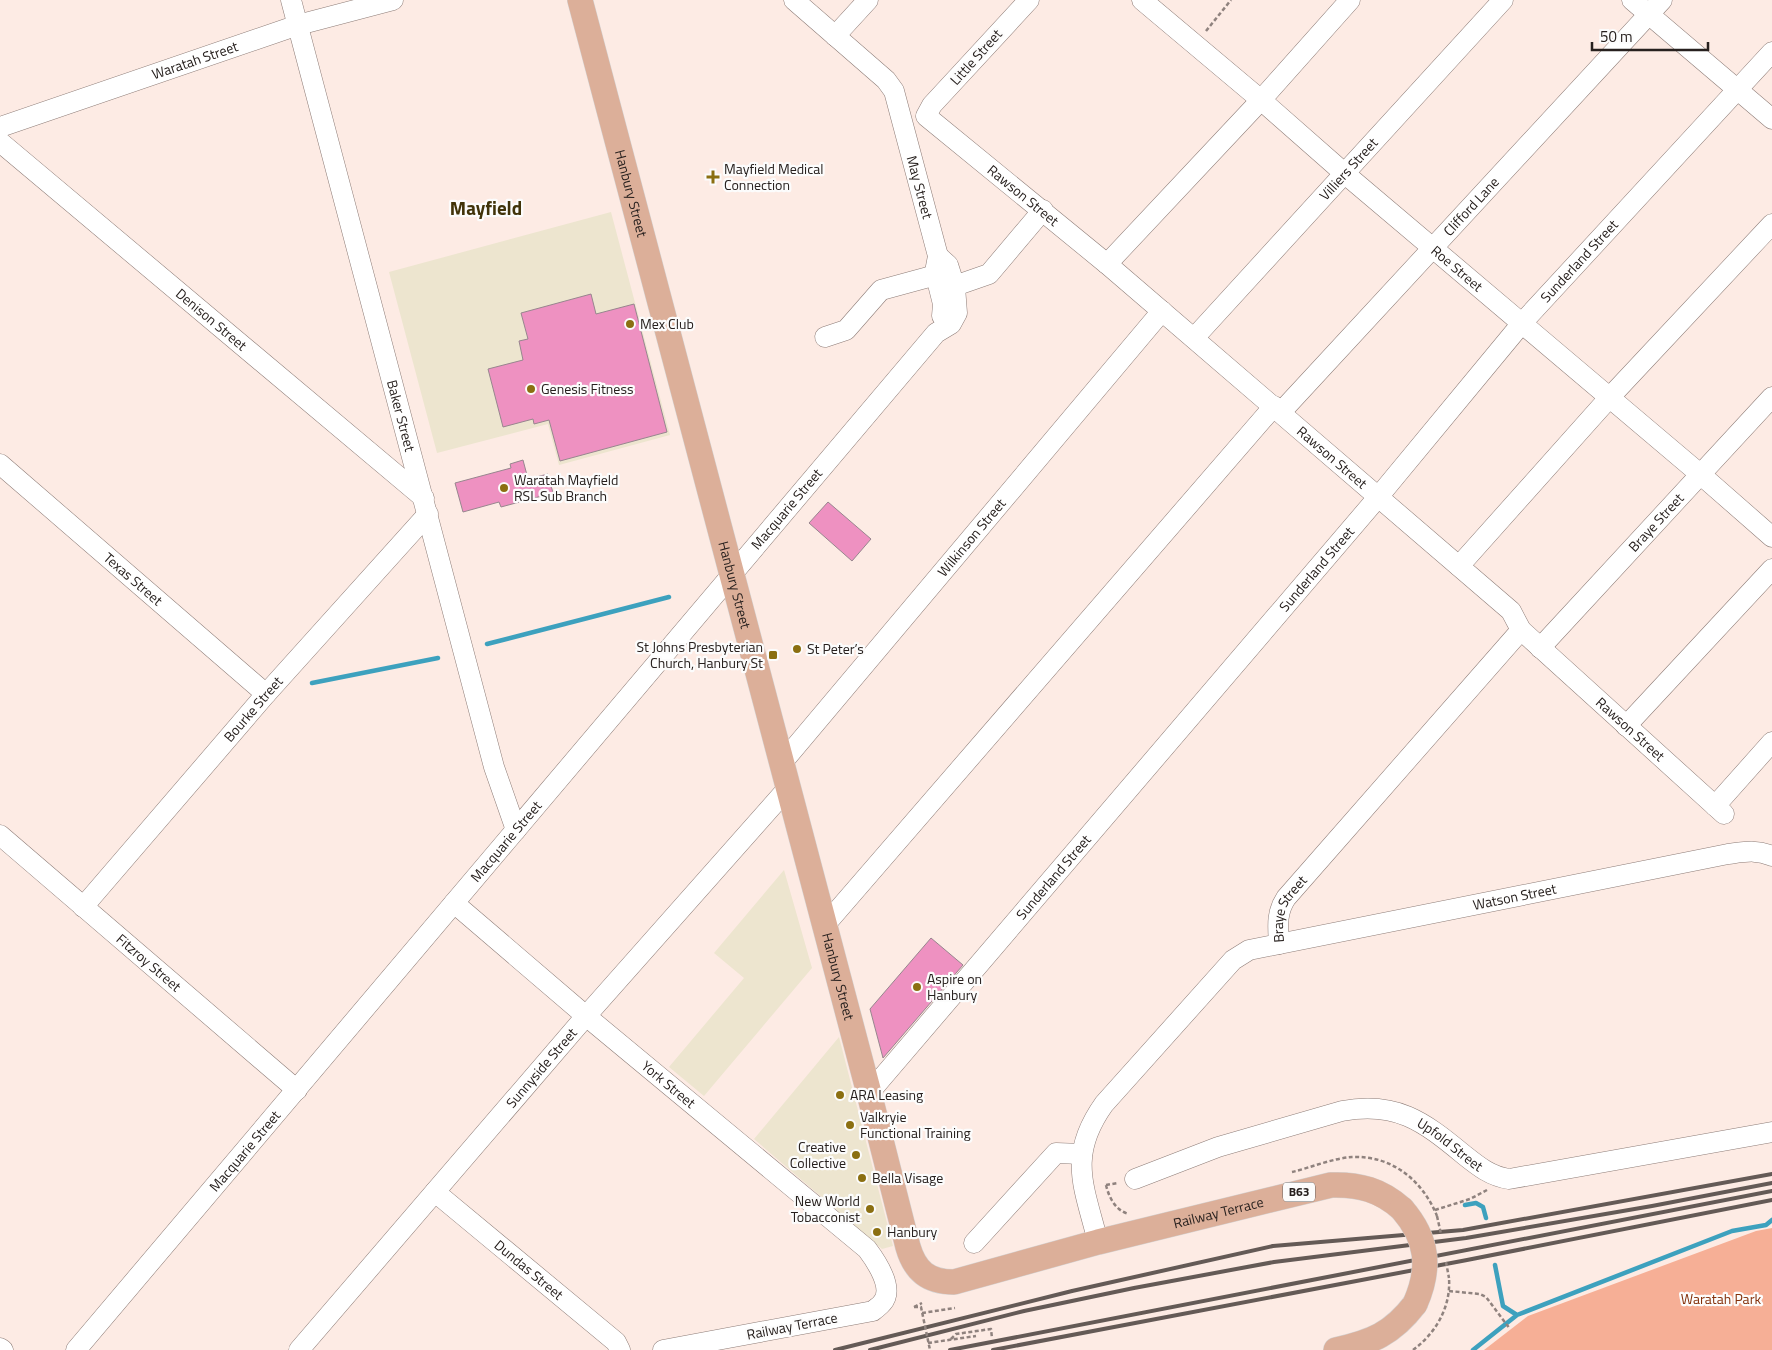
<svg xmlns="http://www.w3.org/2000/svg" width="1772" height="1350" font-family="'Titillium Web',sans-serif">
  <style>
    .commercial { fill: #ede5cf }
    .green { fill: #f6af96 }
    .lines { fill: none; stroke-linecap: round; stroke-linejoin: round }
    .stream { stroke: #3da1be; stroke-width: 4.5 }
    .building { fill: #ee91c1; stroke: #97868e }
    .minor-casing { stroke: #8d7c77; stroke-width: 21 }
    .major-casing { stroke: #d4d2d2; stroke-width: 26 }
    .path { stroke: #8f827e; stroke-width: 2.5; stroke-dasharray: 4 2.5; stroke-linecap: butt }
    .minor { stroke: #fff; stroke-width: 20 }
    .major { stroke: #dcaf99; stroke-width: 25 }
    .rail { stroke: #645a56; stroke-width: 4 }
    .major-bridge-casing { stroke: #d4d2d2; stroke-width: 26; stroke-linecap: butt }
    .path-bridge { stroke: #8f827e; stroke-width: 2.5; stroke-dasharray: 4 2.5; stroke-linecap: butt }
    .major-bridge { stroke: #dcaf99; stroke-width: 25 }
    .poi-dot { fill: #8b6f11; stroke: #fcfcfc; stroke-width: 2 }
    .labels { text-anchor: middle; stroke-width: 4.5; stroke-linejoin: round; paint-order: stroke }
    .shield { fill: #fcfcfc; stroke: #676261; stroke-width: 1 }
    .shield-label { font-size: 12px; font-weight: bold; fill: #27201e }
    .street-label { font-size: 14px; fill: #27201e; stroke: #fcfcfc }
    .poi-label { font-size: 14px; fill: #27201e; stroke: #fcfcfc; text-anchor: start }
    .park-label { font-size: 14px; fill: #832f09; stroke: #fcfcfc }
    .district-label { font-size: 19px; font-weight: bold; fill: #413309; stroke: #fcfcfc }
  </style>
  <rect width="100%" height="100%" fill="#fdebe4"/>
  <!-- commercial -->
  <path class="commercial" d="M611,212L670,435L559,465L548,424L437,453L389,272Z
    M784,870L812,968L704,1096L669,1067L744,978L714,953Z
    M839,1037L893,1246L882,1249L754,1139Z"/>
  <!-- green -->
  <path class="green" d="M1772,1228V1350H1484L1528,1316L1756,1231Z"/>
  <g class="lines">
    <!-- stream -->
    <path class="stream" d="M487,644L669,597
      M312,683L438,658
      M1465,1205L1476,1203L1483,1207L1486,1218
      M1495,1265L1503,1306L1517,1315
      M1473,1350L1517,1315L1732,1231L1766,1225L1772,1220"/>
  </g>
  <!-- building -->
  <path class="building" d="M591,294L596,314L634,304L667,432L560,461L549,420L534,424L533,419L503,427L488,369L523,360L519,341L528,339L521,313Z
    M523,460L528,479L548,474L553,493L501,507L499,502L463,512L455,483L511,468L510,464Z
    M828,502L871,539L852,561L809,523Z
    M931,938L963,965L883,1058L870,1009Z"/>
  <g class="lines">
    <!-- minor casing -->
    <g class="minor-casing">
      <g id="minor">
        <path id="s1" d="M291,0L494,767L516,830"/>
        <path id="s2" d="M794,0L886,80L894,91L938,256L935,272L943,304L942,316"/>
        <path id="s3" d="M1029,0L932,105L926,116L1107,264L1511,611L1521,630L1724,814"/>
        <path id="s4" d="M1142,0L1261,100L1344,173L1700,474L1772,537"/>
        <path d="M1632,0L1772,119"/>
        <path d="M835,36L868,0"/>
        <path id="s5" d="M0,127L298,25L393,0"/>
        <path id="s6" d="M0,142L424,498"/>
        <path d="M1107,264L1261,100L1350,0"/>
        <path d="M943,290L989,274L1043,210"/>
        <path d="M825,337L846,330L881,290L936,275"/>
        <path id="s7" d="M1194,338L1503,0"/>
        <path id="s8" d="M1281,412L1662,0"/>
        <path id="s9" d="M0,464L266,694"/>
        <path d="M1459,566L1609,398L1772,224"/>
        <path id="s10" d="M1540,648L1772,397"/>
        <path d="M1626,726L1772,569"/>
        <path id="s11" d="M781,764L1162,311"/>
        <path d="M1715,806L1772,742"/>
        <path id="s12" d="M0,835L297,1090"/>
        <path id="s13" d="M454,903L586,1016L867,1249C876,1261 895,1289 882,1303C880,1306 876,1308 873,1311L663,1350"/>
        <path id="s14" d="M83,907L266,694L428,514"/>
        <path d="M825,925L1274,406"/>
        <path id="s15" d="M1279,944C1278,927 1276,913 1286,898L1521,630"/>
        <path id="s16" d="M869,1093L1379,496L1522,323L1772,52"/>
        <path id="s17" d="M1135,1179L1218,1147L1342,1111C1396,1101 1423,1121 1463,1154C1478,1166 1490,1176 1509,1179L1772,1132"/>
        <path id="s18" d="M435,1192L616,1342L620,1350"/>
        <path id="s19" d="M1098,1242C1084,1186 1067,1156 1104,1104L1233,960L1249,950L1728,854C1744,852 1757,849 1772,856"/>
        <path d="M974,1243L1056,1153L1082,1154"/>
        <path d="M0,1348L3,1350"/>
        <path id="s20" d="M76,1350C364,1012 648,671 936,333L951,324L957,313L955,287L948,265L938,256"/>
        <path id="s21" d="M299,1350L586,1016L788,788"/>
      </g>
    </g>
    <!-- major casing -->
    <g class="major-casing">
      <g id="major">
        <path id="s22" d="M580,0L869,1093L908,1247C915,1271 928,1282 954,1282L1098,1242L1331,1185C1359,1184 1381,1190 1402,1209"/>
        <path d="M1336,1350C1372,1342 1392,1334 1415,1304"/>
      </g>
    </g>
    <!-- path -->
    <path class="path" d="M1206,31L1231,0
      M1292,1172C1309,1168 1334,1158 1352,1157C1392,1155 1423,1181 1437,1216
      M1106,1185C1109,1198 1116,1211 1129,1214
      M1106,1185L1118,1183
      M1435,1210L1470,1199L1487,1190
      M1449,1291L1480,1294L1486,1297L1510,1329
      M914,1307L922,1303
      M922,1313L955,1308
      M951,1339L956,1334L991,1329L992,1338
      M928,1343L976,1336
      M1413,1350C1436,1333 1451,1307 1449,1278"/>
    <!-- minor -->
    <use href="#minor" class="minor"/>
    <!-- major -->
    <use href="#major" class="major"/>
    <!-- rail -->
    <path class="rail" d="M835,1350L1072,1291L1273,1246L1463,1230L1772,1174
      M870,1350L1024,1311L1134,1288L1274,1262L1466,1238L1652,1206L1772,1183
      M950,1350L1772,1191
      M993,1350L1467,1260L1772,1200"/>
    <!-- major-bridge casing -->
    <g class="major-bridge-casing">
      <path id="major-bridge" d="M1402,1209C1428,1239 1431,1268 1415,1304"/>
    </g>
    <!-- path-bridge -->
    <path class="path-bridge" d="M1437,1216L1441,1234
      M1446,1262L1449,1278
      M914,1307H921L930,1350"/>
    <!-- major-bridge -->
    <use href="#major-bridge" class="major-bridge"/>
  </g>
  <!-- markers -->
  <g class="poi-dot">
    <path d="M710.5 169.5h5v5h5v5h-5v5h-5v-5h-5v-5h5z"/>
    <circle cx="630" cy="324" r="5"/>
    <circle cx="531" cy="389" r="5"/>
    <circle cx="504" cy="488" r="5"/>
    <circle cx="797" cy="649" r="5"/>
    <rect x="768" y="650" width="10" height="10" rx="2.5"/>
    <circle cx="917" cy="987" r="5"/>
    <circle cx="840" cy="1095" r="5"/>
    <circle cx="850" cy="1125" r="5"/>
    <circle cx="856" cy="1155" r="5"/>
    <circle cx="862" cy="1178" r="5"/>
    <circle cx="870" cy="1209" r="5"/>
    <circle cx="877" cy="1232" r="5"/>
  </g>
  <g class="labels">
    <!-- shield labels -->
    <rect class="shield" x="1283" y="1182.5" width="32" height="19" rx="4"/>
    <g class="shield-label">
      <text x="1299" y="1196">B63</text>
    </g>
    <!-- street labels -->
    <g class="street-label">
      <text transform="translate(976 57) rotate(-48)" y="5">Little Street</text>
      <text dy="5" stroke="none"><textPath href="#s5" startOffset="206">Waratah Street</textPath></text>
      <text dy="5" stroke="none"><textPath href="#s7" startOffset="229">Villiers Street</textPath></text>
      <text dy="5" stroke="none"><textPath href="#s2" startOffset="235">May Street</textPath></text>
      <text dy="5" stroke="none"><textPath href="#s22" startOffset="200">Hanbury Street</textPath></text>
      <text dy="5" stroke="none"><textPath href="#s3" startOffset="281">Rawson Street</textPath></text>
      <text dy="5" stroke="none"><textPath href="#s8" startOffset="280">Clifford Lane</textPath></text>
      <text dy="5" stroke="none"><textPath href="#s16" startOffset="1094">Sunderland Street</textPath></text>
      <text dy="5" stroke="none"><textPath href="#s4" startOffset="414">Roe Street</textPath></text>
      <text dy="5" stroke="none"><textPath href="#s6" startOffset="276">Denison Street</textPath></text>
      <text dy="5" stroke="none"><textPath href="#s1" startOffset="430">Baker Street</textPath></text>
      <text dy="5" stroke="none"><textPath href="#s3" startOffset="686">Rawson Street</textPath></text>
      <text dy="5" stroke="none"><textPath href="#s20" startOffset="1101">Macquarie Street</textPath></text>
      <text dy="5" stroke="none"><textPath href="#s10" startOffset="171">Braye Street</textPath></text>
      <text dy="5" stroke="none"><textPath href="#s11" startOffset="296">Wilkinson Street</textPath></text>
      <text dy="5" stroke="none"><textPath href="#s16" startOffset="689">Sunderland Street</textPath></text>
      <text dy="5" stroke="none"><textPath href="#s9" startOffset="176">Texas Street</textPath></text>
      <text dy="5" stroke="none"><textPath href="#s22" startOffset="605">Hanbury Street</textPath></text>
      <text dy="5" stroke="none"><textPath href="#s14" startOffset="261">Bourke Street</textPath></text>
      <text dy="5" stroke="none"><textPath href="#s3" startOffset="1091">Rawson Street</textPath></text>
      <text dy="5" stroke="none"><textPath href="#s20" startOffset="666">Macquarie Street</textPath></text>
      <text dy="5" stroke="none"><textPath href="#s16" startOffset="284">Sunderland Street</textPath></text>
      <text dy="5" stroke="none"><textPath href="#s19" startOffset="628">Watson Street</textPath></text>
      <text dy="5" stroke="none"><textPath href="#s15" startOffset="38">Braye Street</textPath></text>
      <text dy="5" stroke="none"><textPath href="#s12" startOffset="196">Fitzroy Street</textPath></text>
      <text dy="5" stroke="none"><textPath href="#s22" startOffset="1010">Hanbury Street</textPath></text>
      <text dy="5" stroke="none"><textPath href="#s21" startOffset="372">Sunnyside Street</textPath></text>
      <text dy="5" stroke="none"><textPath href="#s13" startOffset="281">York Street</textPath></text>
      <text dy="5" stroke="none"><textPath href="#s17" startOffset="336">Upfold Street</textPath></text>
      <text dy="5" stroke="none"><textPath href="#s20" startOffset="261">Macquarie Street</textPath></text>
      <text dy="5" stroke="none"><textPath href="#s22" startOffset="1626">Railway Terrace</textPath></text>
      <text dy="5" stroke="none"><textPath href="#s18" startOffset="122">Dundas Street</textPath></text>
      <text transform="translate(792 1326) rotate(-11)" y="5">Railway Terrace</text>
    </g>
    <!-- poi labels -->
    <g class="poi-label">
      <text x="724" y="174">Mayfield Medical<tspan x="724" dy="16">Connection</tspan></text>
      <text x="640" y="329">Mex Club</text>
      <text x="541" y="394">Genesis Fitness</text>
      <text x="514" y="485">Waratah Mayfield<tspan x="514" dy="16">RSL Sub Branch</tspan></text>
      <text x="763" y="652" text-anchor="end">St Johns Presbyterian<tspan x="763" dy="16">Church, Hanbury St</tspan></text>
      <text x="807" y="654">St Peter’s</text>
      <text x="927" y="984">Aspire on<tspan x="927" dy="16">Hanbury</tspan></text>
      <text x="850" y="1100">ARA Leasing</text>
      <text x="860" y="1122">Valkryie<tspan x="860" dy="16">Functional Training</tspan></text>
      <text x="846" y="1152" text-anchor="end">Creative<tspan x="846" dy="16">Collective</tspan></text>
      <text x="872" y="1183">Bella Visage</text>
      <text x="860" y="1206" text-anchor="end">New World<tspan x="860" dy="16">Tobacconist</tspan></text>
      <text x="887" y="1237">Hanbury</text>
    </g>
    <!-- park labels -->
    <g class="park-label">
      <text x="1721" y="1304">Waratah Park</text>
    </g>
    <!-- district labels -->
    <g class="district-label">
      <text x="486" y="215">Mayfield</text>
    </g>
  </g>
  <!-- scale -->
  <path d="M1592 42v8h116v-8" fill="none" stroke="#27201e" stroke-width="2.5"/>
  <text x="1600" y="42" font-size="15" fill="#27201e" stroke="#fcfcfc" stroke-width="4" paint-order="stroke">50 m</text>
</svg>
